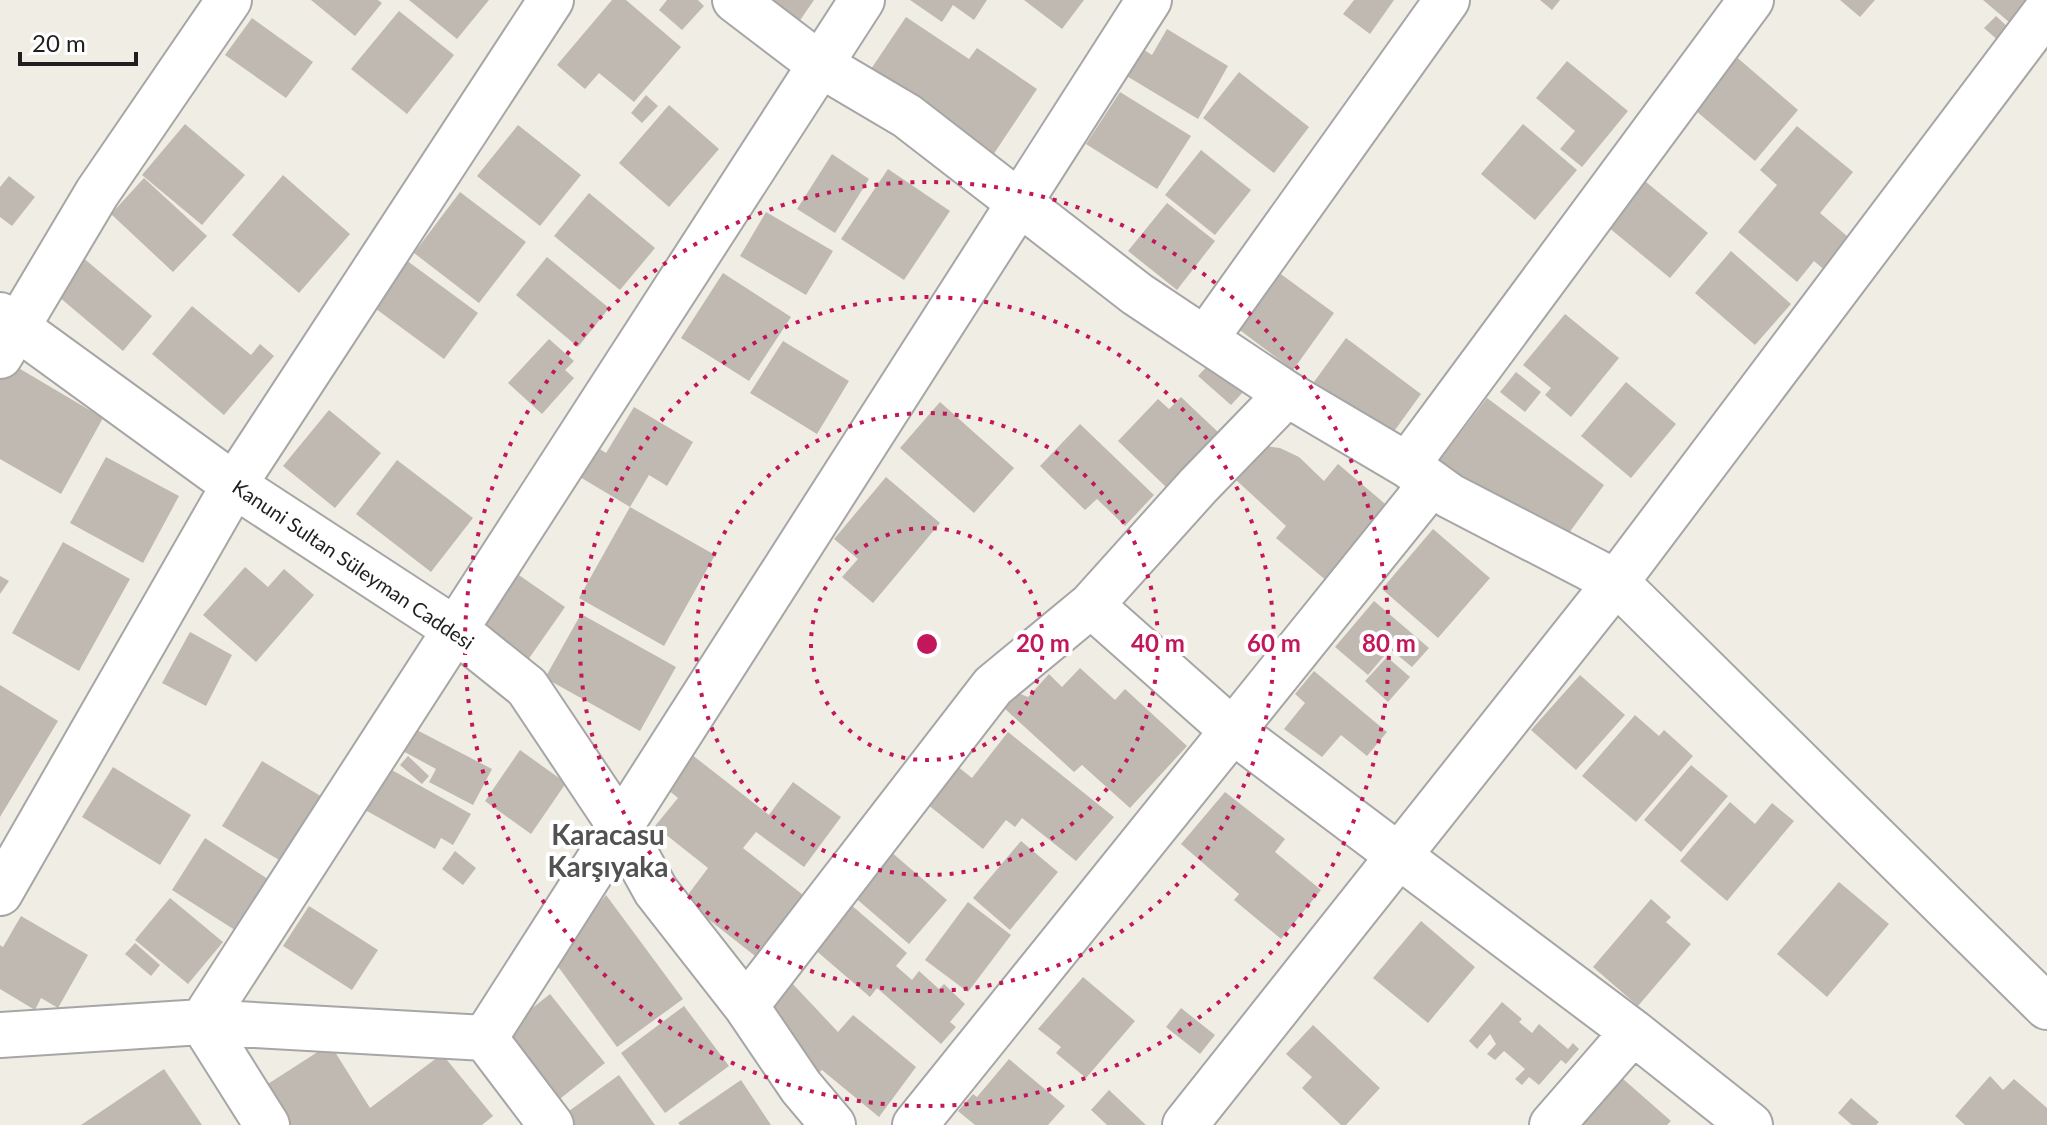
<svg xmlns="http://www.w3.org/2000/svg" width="2047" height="1125" font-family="Lato,sans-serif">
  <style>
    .building { fill: #c0b9b1 }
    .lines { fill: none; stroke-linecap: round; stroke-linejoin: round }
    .minor-casing { stroke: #a6a6a6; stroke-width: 48 }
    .minor { stroke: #fff; stroke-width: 44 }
    .ring { fill: none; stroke: #c2185b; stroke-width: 4; stroke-dasharray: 4 8 }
    .labels { text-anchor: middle; stroke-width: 8; stroke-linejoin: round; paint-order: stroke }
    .street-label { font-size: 20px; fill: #1f1f1f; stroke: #fff }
    .district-label { font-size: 28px; font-weight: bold; fill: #525252; stroke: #fff }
    .centre { fill: #c2185b; stroke: #fff; stroke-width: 4 }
    .ring-label { font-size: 24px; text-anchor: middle; font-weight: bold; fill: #c2185b; stroke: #fff; stroke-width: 8; stroke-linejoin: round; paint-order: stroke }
  </style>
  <rect width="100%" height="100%" fill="#f0ede5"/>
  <!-- building -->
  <path class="building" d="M311,0H378L382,3L355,36Z
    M409,0H489L457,39Z
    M612,0H626L681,47L634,102L599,73L585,89L557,65Z
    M667,0H698L704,6L682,30L659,10Z
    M752,0H814L794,29Z
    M910,0H987L974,20L953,5L942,22Z
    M1024,0H1084L1062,29Z
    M1354,0H1394L1370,34L1343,14Z
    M1540,0H1560L1552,10Z
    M1840,0H1875L1860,17Z
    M1983,0H2027L2009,22Z
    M399,11L454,55L407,114L351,69Z
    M1996,16L2011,30L2000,42L1984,28Z
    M906,17L969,59L977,48L1037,89L993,155L869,72Z
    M252,18L313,62L286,98L225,55Z
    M1167,29L1228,66L1198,119L1125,75L1141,48L1152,55Z
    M1733,54L1798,110L1755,161L1689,105Z
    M1567,61L1628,111L1582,167L1560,149L1575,131L1536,98Z
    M1239,72L1309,127L1274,173L1203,118Z
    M1120,92L1191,136L1157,189L1086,144Z
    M646,95L658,106L642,123L631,113Z
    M669,105L719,149L669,207L619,163Z
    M185,124L245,175L202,225L142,175Z
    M1523,124L1577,170L1535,220L1481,174Z
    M518,125L581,175L540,226L477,176Z
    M1797,126L1853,172L1820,213L1854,242L1828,273L1814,261L1797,282L1738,232L1777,185L1760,170Z
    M1201,150L1251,190L1215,235L1165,195Z
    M832,154L869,179L835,233L797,209Z
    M888,169L950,211L904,280L841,239Z
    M283,175L350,234L299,293L232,235Z
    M9,176L35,197L12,226L0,217V187Z
    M1640,177L1708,233L1670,278L1602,222Z
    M144,178L207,236L173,272L111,214Z
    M460,192L526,242L479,303L414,253Z
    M589,193L655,248L620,290L554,236Z
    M1167,203L1215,241L1177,290L1128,251Z
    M766,212L833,251L806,295L740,256Z
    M1731,251L1791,304L1755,345L1695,293Z
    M81,256L152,316L123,351L52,291Z
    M402,257L478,313L444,359L368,303Z
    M547,257L609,308L578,347L516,295Z
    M1278,272L1334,313L1293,370L1237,328Z
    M723,273L791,317L749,381L681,338Z
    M192,306L251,355L260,344L274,356L224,415L152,354Z
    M1565,314L1619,358L1571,417L1545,395L1551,388L1523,365Z
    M1346,338L1421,394L1387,441L1311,386Z
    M549,339L574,361L565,370L574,378L542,414L508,383Z
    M783,341L849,381L817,434L750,393Z
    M5,360L103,418L61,494L0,459V370Z
    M1211,362L1244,391L1231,405L1198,376Z
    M1516,372L1541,392L1525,412L1500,392Z
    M1626,382L1676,424L1631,478L1581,436Z
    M1181,397L1218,432L1166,487L1118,441L1158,399L1169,409Z
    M1487,398L1604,485L1558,548L1440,460Z
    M940,402L1014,468L974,513L900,448Z
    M634,407L693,442L667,486L649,475L630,507L575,474L592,444L606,453Z
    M329,410L381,453L335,508L283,466Z
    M1080,424L1154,495L1125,526L1097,499L1085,510L1040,466Z
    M1265,446L1280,448L1299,457L1324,481L1338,464L1390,508L1328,582L1276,538L1286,526L1235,479Z
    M106,457L179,496L143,563L70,523Z
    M397,460L473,518L431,572L356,514Z
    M886,477L940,523L873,603L842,577L858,559L834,539Z
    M630,507L715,555L664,646L579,598Z
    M1433,529L1490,578L1438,638L1382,589Z
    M63,542L130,579L79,671L12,633Z
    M506,566L565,607L523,667L465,625Z
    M245,567L268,587L284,569L314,595L256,662L203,615Z
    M0,576L9,581L0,594Z
    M1374,601L1429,648L1412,667L1390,649L1368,675L1335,647Z
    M581,614L676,667L640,731L545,678Z
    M190,632L232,655L206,706L162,683Z
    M1387,657L1410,677L1388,702L1365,681Z
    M1080,668L1115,700L1125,689L1187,746L1130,808L1082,765L1074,772L1004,708L1018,693L1028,697L1049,674L1062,687Z
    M1314,671L1387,732L1367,756L1341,735L1322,757L1284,729L1305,703L1295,694Z
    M1580,675L1625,715L1576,770L1531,730Z
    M0,685L58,721L0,817Z
    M1635,715L1659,736L1664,730L1693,756L1636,822L1582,776Z
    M413,728L492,769L473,805L429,782L436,769L401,750Z
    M1008,732L1114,817L1076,861L1022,818L1015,827L1006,820L983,849L917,796L947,758L972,778Z
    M682,747L769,815L793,782L841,817L804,867L756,832L743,848L812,902L764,963L684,900L708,868L655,826L678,798L656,780Z
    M520,750L566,783L531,834L485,801Z
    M408,756L429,776L422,784L400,765Z
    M262,761L329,801L289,866L222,826Z
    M381,764L471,814L453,845L441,838L435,849L358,806Z
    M1691,765L1728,796L1681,852L1644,820Z
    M113,767L191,815L160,865L82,817Z
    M1225,792L1285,839L1275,852L1321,890L1281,939L1234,900L1239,894L1181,844Z
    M1730,802L1755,824L1772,803L1794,821L1727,901L1680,861Z
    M205,838L271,881L238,932L172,890Z
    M1021,841L1058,872L1010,930L973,898Z
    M455,851L476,868L463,885L442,869Z
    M890,851L947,900L909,944L852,895Z
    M1839,882L1889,924L1827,997L1777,954Z
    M606,895L683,999L617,1047L554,961Z
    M170,898L223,942L188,984L135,940Z
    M1651,899L1671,917L1666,922L1691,944L1638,1006L1593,967Z
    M968,902L1011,935L968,992L925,960Z
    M850,904L907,953L896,966L912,980L919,971L939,989L944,984L965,1004L950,1022L956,1027L941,1044L877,988L870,997L813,948Z
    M309,906L378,950L352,990L283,946Z
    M21,916L88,955L58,1008L41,998L35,1010L0,989V945L3,947Z
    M1421,921L1475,967L1428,1023L1373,978Z
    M135,943L160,965L151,976L125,954Z
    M1083,977L1135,1021L1086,1078L1056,1053L1061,1047L1038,1029Z
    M790,981L838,1032L853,1015L916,1067L879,1117L822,1070L814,1077L767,1013Z
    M550,994L605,1063L551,1106L496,1037Z
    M1502,1002L1522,1019L1519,1022L1532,1033L1539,1024L1568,1049L1573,1043L1579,1049L1566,1064L1561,1060L1539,1085L1529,1077L1522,1085L1515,1079L1525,1069L1504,1051L1495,1060L1487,1054L1496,1044L1490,1034L1477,1049L1469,1041Z
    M684,1006L729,1066L665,1113L621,1053Z
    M1181,1008L1215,1035L1200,1054L1166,1027Z
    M1313,1025L1380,1088L1346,1125H1341L1302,1088L1312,1077L1286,1054Z
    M330,1044L370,1108L442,1054L493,1116L482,1125H279L257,1091Z
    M1009,1059L1065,1106L1048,1125H975L958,1111L973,1094L977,1097Z
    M164,1069L202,1125H81Z
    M619,1075L655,1125H568L562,1116Z
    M1990,1076L2003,1090L2014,1079L2047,1108V1125H1965L1955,1116Z
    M1622,1078L1671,1121L1667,1125H1581Z
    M741,1080L771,1125H680L678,1123Z
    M1109,1090L1146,1125H1107L1091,1110Z
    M1851,1098L1879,1122L1876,1125H1852L1838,1113Z"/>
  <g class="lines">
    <!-- minor casing -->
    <g class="minor-casing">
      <path id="minor" d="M735,0L819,64L907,116L1137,294L1287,394L1407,465L1450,496L1616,582L2047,1007
        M0,315L234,485L456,630L527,687L620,826L656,891L746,1006L801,1087L833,1125
        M1206,338L1447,0
        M0,356L97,193L229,0
        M1407,465L1751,0
        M1091,605L1233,731L1633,1032L1750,1125
        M0,893L234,485L551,0
        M746,1006L993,686L1091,605L1198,486L1287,394
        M202,1022L862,0
        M202,1022L267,1125
        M0,1035L202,1022L485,1038L1149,0
        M485,1038L551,1125
        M915,1125L1432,483
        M1185,1125L1616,582L2047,10
        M1552,1125L1633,1032"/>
    </g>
    <!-- minor -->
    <use href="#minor" class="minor"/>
  </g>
  <!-- distance rings -->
  <g class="ring">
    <circle cx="927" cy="644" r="116"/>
    <circle cx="927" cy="644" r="231"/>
    <circle cx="927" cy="644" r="347"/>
    <circle cx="927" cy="644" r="462"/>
  </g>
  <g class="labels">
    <!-- street labels -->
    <g class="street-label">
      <text transform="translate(353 565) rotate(34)" y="7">Kanuni Sultan Süleyman Caddesi</text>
    </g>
    <!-- district labels -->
    <g class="district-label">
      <text x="608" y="845">Karacasu<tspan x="608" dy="32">Karşıyaka</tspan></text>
    </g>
  </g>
  <circle cx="927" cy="644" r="12" class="centre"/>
  <g class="ring-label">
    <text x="1043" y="652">20 m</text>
    <text x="1158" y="652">40 m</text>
    <text x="1274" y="652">60 m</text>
    <text x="1389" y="652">80 m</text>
  </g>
  <!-- scale -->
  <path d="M20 52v12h116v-12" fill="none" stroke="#1f1f1f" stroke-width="4"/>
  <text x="32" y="52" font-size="24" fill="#1f1f1f" stroke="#ffffff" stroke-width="6" paint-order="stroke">20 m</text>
</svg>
